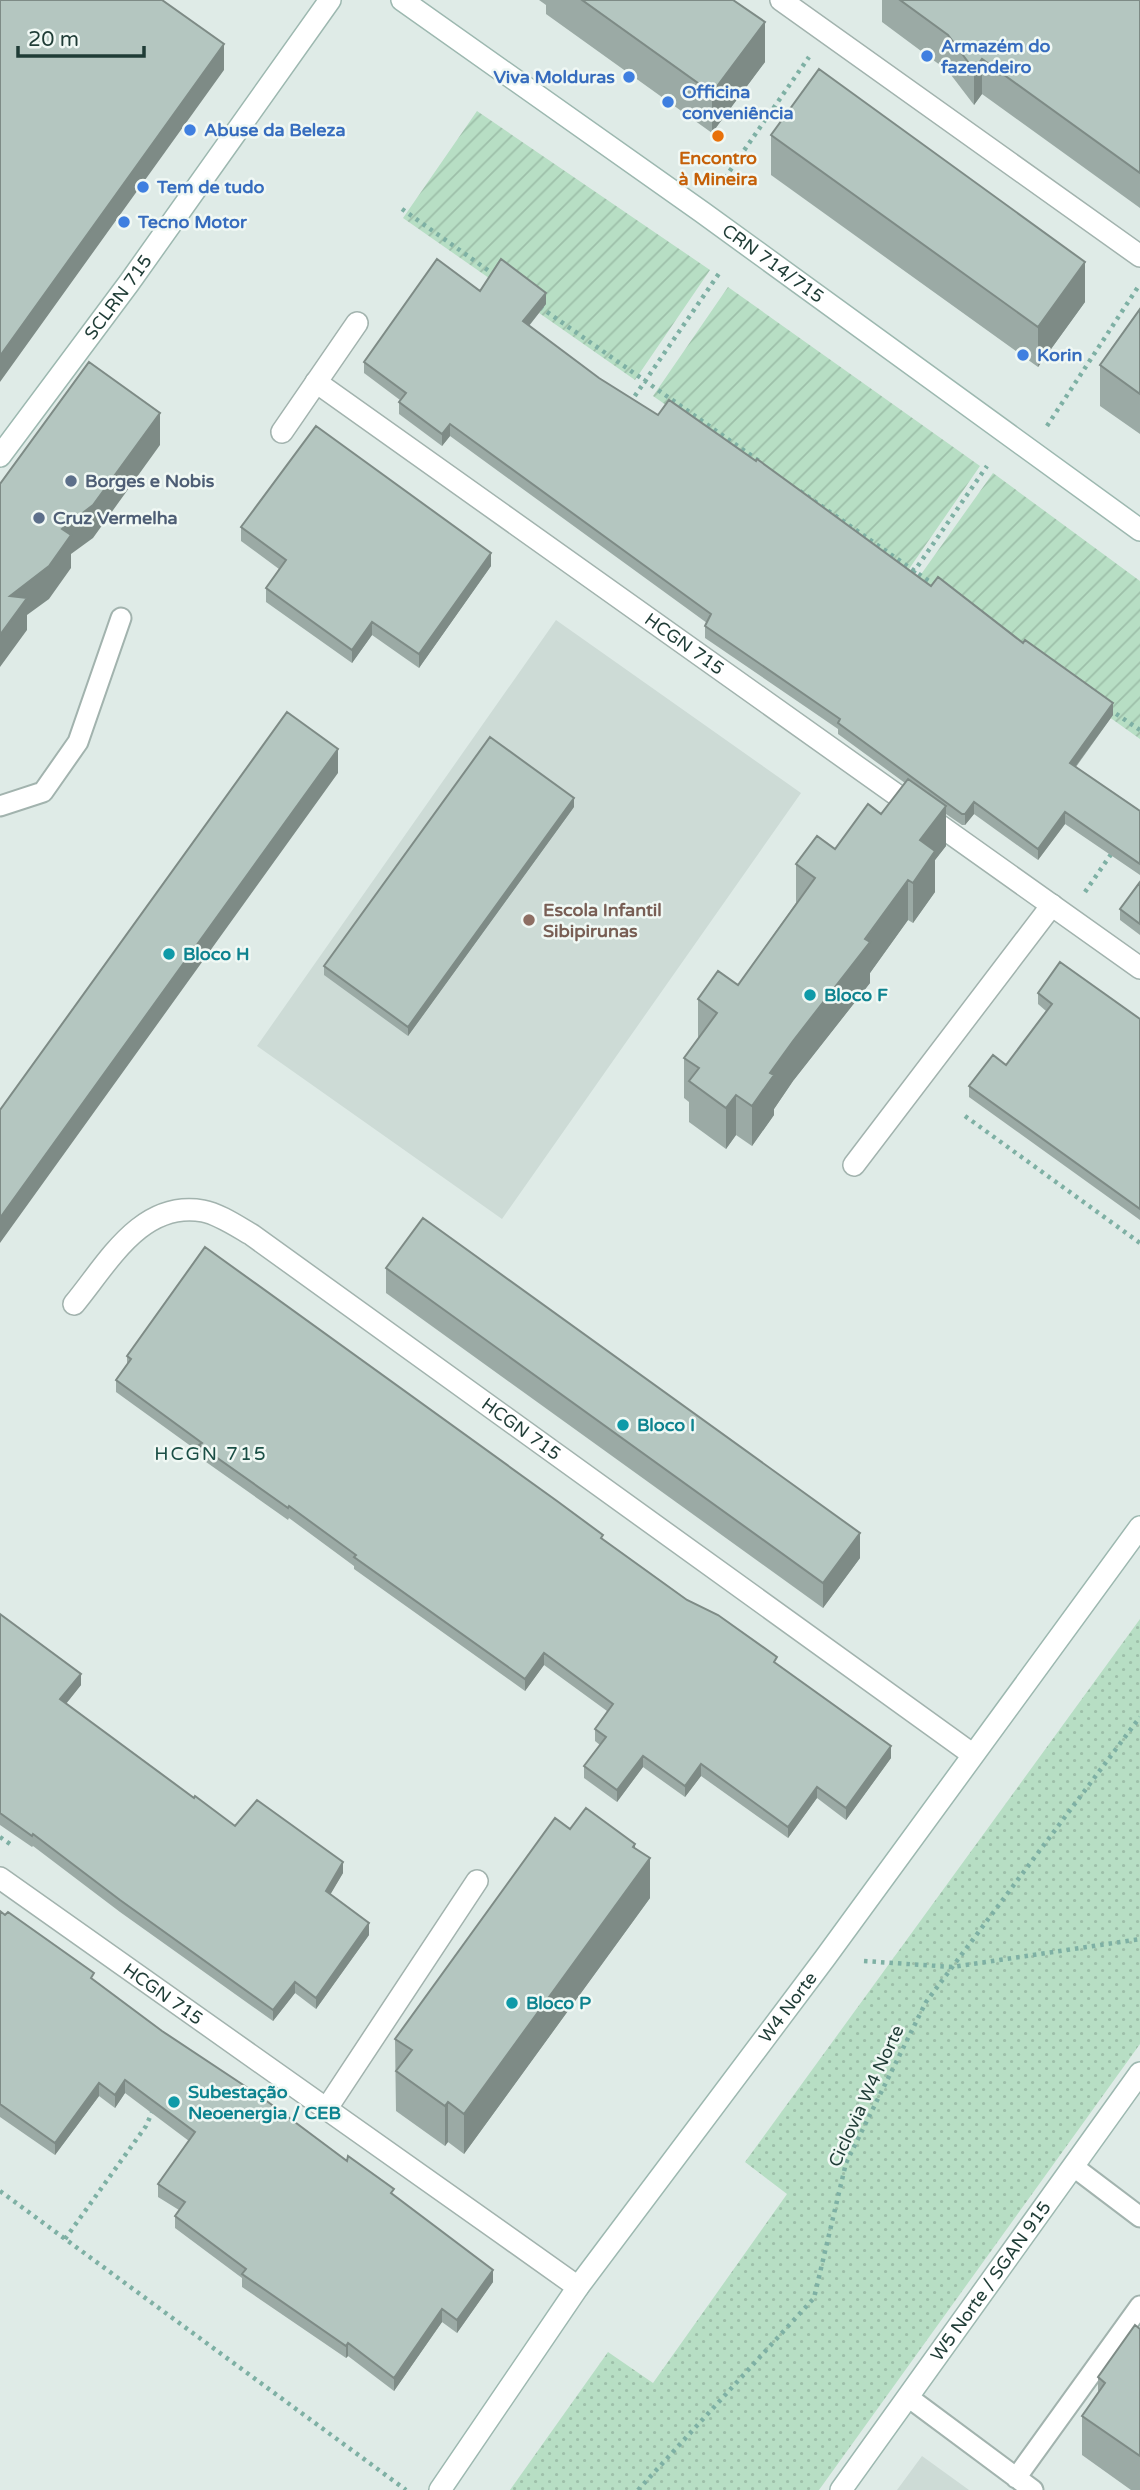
<svg xmlns="http://www.w3.org/2000/svg" width="1140" height="2490" font-family="'Varela Round',sans-serif">
  <style>
    .built { fill: #cddbd6 }
    .grass { fill: url(#grass-dots) }
    .garden { fill: url(#garden-furrows) }
    .lines { fill: none; stroke-linecap: round; stroke-linejoin: round }
    .lane-casing { stroke: #a2b3ae; stroke-width: 23 }
    .street-casing { stroke: #a2b3ae; stroke-width: 24 }
    .secondary-casing { stroke: #9db8b0; stroke-width: 24 }
    .path { stroke: #7eb0a4; stroke-width: 4.5; stroke-dasharray: 3.5 5; stroke-linecap: butt }
    .lane { stroke: #fff; stroke-width: 19 }
    .street { stroke: #fff; stroke-width: 21 }
    .secondary { stroke: #fff; stroke-width: 21 }
    .wall { fill: #9baaa5 }
    .shaded-wall { fill: #7e8b86 }
    .building { fill: #b4c6c0; stroke: #7e8b86; stroke-width: 2 }
    .shop-dot { fill: #3f7fe0; stroke: #f0f8f4; stroke-width: 2.5 }
    .food-dot { fill: #e8710a; stroke: #f0f8f4; stroke-width: 2.5 }
    .service-dot { fill: #5c6f8a; stroke: #f0f8f4; stroke-width: 2.5 }
    .education-dot { fill: #8d6e63; stroke: #f0f8f4; stroke-width: 2.5 }
    .culture-dot { fill: #0f9aa8; stroke: #f0f8f4; stroke-width: 2.5 }
    .labels { text-anchor: middle; stroke-width: 5; stroke-linejoin: round; paint-order: stroke }
    .shop-label { font-size: 18px; font-weight: bold; fill: #366cbe; stroke: #f0f8f4; text-anchor: start }
    .food-label { font-size: 18px; font-weight: bold; fill: #c56008; stroke: #f0f8f4 }
    .street-label { font-size: 18px; fill: #1f3c36; stroke: #f0f8f4 }
    .service-label { font-size: 18px; font-weight: bold; fill: #4e5e75; stroke: #f0f8f4; text-anchor: start }
    .education-label { font-size: 18px; font-weight: bold; fill: #785e54; stroke: #f0f8f4; text-anchor: start }
    .culture-label { font-size: 18px; font-weight: bold; fill: #0d838f; stroke: #f0f8f4; text-anchor: start }
    .neighbourhood-label { font-size: 19px; letter-spacing: 2px; fill: #1b4f46; stroke: #f0f8f4 }
  </style>
  <defs>
    <pattern id="grass-dots" width="8" height="8" patternUnits="userSpaceOnUse" patternTransform="scale(1.75)"><rect width="8" height="8" fill="#b7dec4"/><path d="M2 2h.1M6 6h.1" fill="none" stroke="#9dbfa9" stroke-width="1.8" stroke-linecap="round"/></pattern>
    <pattern id="garden-furrows" width="10" height="10" patternUnits="userSpaceOnUse" patternTransform="scale(1.75)"><rect width="10" height="10" fill="#b7dec4"/><path d="M-1 1l2-2M0 10L10 0M9 11l2-2" fill="none" stroke="#9dbfa9"/></pattern>
  </defs>
  <rect width="100%" height="100%" fill="#dfebe7"/>
  <!-- built -->
  <path class="built" d="M556,620L801,793L502,1219L257,1046Z
    M922,2456L969,2490H897Z"/>
  <!-- grass -->
  <path class="grass" d="M1140,1619V2044L819,2490H510L608,2352L653,2383L787,2194L745,2162Z"/>
  <!-- garden -->
  <path class="garden" d="M477,111L710,270L635,380L403,218Z
    M728,287L980,466L907,572L653,396Z
    M993,473L1140,581V739L917,580Z"/>
  <g class="lines">
    <!-- lane casing -->
    <g class="lane-casing">
      <path id="lane" d="M0,806L43,792L78,742L121,618
        M1074,2167L1140,2217
        M908,2397L1033,2490
        M1016,2478L1140,2306"/>
    </g>
    <!-- street casing -->
    <g class="street-casing">
      <g id="street">
        <path d="M781,0L1140,256"/>
        <path id="s1" d="M316,382L1140,968"/>
        <path d="M282,432L357,323"/>
        <path d="M854,1165L1052,905"/>
        <path id="s2" d="M74,1304C108,1263 141,1200 203,1211C219,1214 238,1227 252,1235L972,1754"/>
        <path id="s3" d="M0,1878C192,2016 386,2150 578,2287"/>
        <path d="M327,2108L477,1881"/>
      </g>
    </g>
    <!-- secondary casing -->
    <g class="secondary-casing">
      <g id="secondary">
        <path id="s4" d="M402,0L702,212L1140,530"/>
        <path id="s5" d="M0,456L129,283L330,0"/>
        <path id="s6" d="M440,2490L578,2287L825,1958L1140,1527"/>
        <path id="s7" d="M841,2490L1140,2073"/>
      </g>
    </g>
    <!-- path -->
    <path class="path" d="M720,185L809,57
      M402,209L496,276
      M540,307L759,461
      M630,403L720,272
      M1047,426L1138,287
      M800,491L936,586
      M913,573L987,466
      M1109,709L1140,730
      M1085,892L1114,850
      M965,1116L1140,1243
      M0,1837L13,1846
      M864,1961L952,1967L1140,1939
      M0,2191L406,2490
      M65,2239L146,2126L153,2110
      M638,2490L814,2298L846,2163L926,2002L1140,1717"/>
    <!-- lane -->
    <use href="#lane" class="lane"/>
    <!-- street -->
    <use href="#street" class="street"/>
    <!-- secondary -->
    <use href="#secondary" class="secondary"/>
  </g>
  <!-- wall -->
  <path class="wall" d="M539,0H733L765,62L712,133L546,14V5Z
    M882,0H1140V208L982,94L974,105L948,71L882,22Z
    M771,135L1085,302L1038,367L771,175Z
    M480,291L546,304L529,326L599,378L931,586L1113,715L1076,767L1140,811V875L1065,824L1038,860L974,814L965,825H962L946,814V846L935,860V892L913,923L908,920L870,973V983L793,1081L774,1109V1115L752,1146L736,1135L726,1149L689,1122V1102L684,1098V1058L698,1039V999L738,985L796,903V864L835,849L881,814L905,783L838,734V729L705,638V626L707,623L450,436L442,446L399,414V402L400,400L364,373V362Z
    M1140,309V434L1100,406V365Z
    M241,527L491,566L419,668L372,635L352,663L266,602V588L279,569L241,541Z
    M574,807L408,1036L324,975V966Z
    M1140,882V935L1120,920V909Z
    M1038,993L1140,1019V1220L969,1097V1086L1006,1065L1046,1011L1038,1004Z
    M386,1268L860,1558L823,1608L386,1293Z
    M127,1356L603,1539L777,1664L891,1758L846,1820L817,1798L788,1838L701,1776L685,1797L643,1767L617,1802L584,1778V1766L600,1745L595,1741V1729L607,1711L544,1665L525,1691L354,1569V1566L289,1518L288,1520L199,1457V1452L116,1392V1380L127,1365Z
    M0,1614L81,1685L66,1704L194,1798L235,1826L343,1873L330,1894L369,1935L316,2009L295,1993L273,2021L120,1912L33,1846L32,1847L0,1825Z
    M570,1829L635,1848L650,1898L464,2154L448,2142L445,2146L396,2111L395,2039Z
    M0,1911L162,2031L394,2195L493,2282L457,2333L442,2322L394,2391L348,2356L346,2358L242,2287V2278L175,2228V2216L179,2210L158,2197V2184L189,2141L125,2093L115,2108L99,2096L55,2155L0,2117Z
    M1140,2329V2490H1131L1082,2455V2416L1098,2393V2377Z"/>
  <!-- shaded-wall -->
  <path class="shaded-wall" d="M765,22V62L712,133V93Z
    M224,44V70L0,382V356Z
    M982,59V94L974,105V70Z
    M1085,262V302L1038,367V327Z
    M546,293V304L523,333V321Z
    M160,413V445L93,538L71,554V568L49,599L27,615V630L0,667V635L10,596L62,529Z
    M450,424V436L442,446V434Z
    M491,553V566L419,668V654Z
    M372,622V635L352,663V650Z
    M1113,703V715L1070,774V763Z
    M338,749V773L0,1243V1218Z
    M574,798V807L408,1036V1027Z
    M974,802V814L965,825V814Z
    M946,806V846L935,860V892L913,923V883L920,840Z
    M1065,812V824L1038,860V849Z
    M908,880V920L870,973V983L793,1081L774,1109V1115L752,1146V1106L770,1073Z
    M736,1095V1135L726,1149V1108Z
    M860,1533V1558L823,1608V1583Z
    M544,1653V1665L525,1691V1679Z
    M81,1674V1685L60,1711V1699Z
    M891,1746V1758L846,1820V1808Z
    M643,1756V1767L617,1802V1790Z
    M701,1764V1776L685,1797V1786Z
    M817,1787V1798L788,1838V1827Z
    M635,1844V1878L650,1858V1898L464,2154V2114Z
    M343,1862V1873L326,1902V1891Z
    M369,1923V1935L316,2009V1998Z
    M295,1982V1993L273,2021V2010Z
    M125,2080V2093L115,2108V2095Z
    M99,2083V2096L55,2155V2143Z
    M448,2102V2142L445,2146V2106Z
    M493,2270V2282L457,2333V2320Z
    M442,2309V2322L394,2391V2378Z
    M348,2343V2356L346,2358V2346Z"/>
  <!-- building -->
  <path class="building" d="M0,0H162L224,44L0,356Z
    M582,0H733L765,22L712,93Z
    M900,0H1140V173L982,59L974,70L948,35Z
    M819,69L1085,262L1038,327L771,135Z
    M437,259L480,291L501,259L546,293L523,321L599,378L658,415L669,400L756,461L757,459L931,586L938,577L1023,643L1025,640L1113,703L1070,763L1140,811V864L1065,812L1038,849L974,802L965,814H962L838,723L840,719L705,626L711,614L450,424L442,434L399,402L406,393L364,362Z
    M1140,309V394L1100,365Z
    M89,362L160,413L93,505L62,529L71,535L49,566L10,596L27,598L0,635V484Z
    M316,426L491,553L419,654L372,622L352,650L266,588L286,560L241,527Z
    M287,712L338,749L0,1218V1110Z
    M490,737L574,798L408,1027L324,966Z
    M908,779L946,806L920,840L935,851L913,883L908,880L865,939L870,942L793,1041L770,1073L774,1075L752,1106L736,1095L726,1108L689,1081L699,1068L684,1058L717,1013L698,999L718,971L738,985L815,878L796,864L817,836L835,849L868,804L881,814Z
    M1140,882V924L1120,909Z
    M1060,962L1140,1019V1209L969,1086L993,1055L1006,1065L1052,1004L1038,993Z
    M423,1218L860,1533L823,1583L386,1268Z
    M205,1247L557,1501L603,1535L601,1538L687,1600L718,1615L777,1657L774,1662L891,1746L846,1808L817,1787L788,1827L701,1764L685,1786L643,1756L617,1790L584,1766L606,1737L595,1729L613,1704L544,1653L525,1679L354,1557L356,1555L289,1506L288,1508L199,1445L202,1443L116,1380L131,1359L127,1356Z
    M0,1614L81,1674L60,1699L194,1798L195,1796L235,1826L257,1800L343,1862L326,1891L369,1923L316,1998L295,1982L273,2010L120,1900L33,1834L32,1836L0,1813Z
    M586,1808L635,1844L633,1847L650,1858L464,2114L448,2102L445,2106L396,2071L412,2050L395,2039L555,1818L570,1829Z
    M0,1911L5,1915L8,1912L94,1973L91,1978L162,2031L260,2096L347,2161L348,2156L394,2189L391,2193L493,2270L457,2320L442,2309L394,2378L348,2343L346,2346L242,2274L246,2269L175,2216L185,2202L158,2184L195,2132L125,2080L115,2095L99,2083L55,2143L0,2104Z
    M1135,2325L1140,2329V2456L1082,2416L1105,2383L1098,2377Z"/>
  <!-- markers -->
  <g class="shop-dot">
    <circle cx="927" cy="56" r="7"/>
    <circle cx="629" cy="77" r="7"/>
    <circle cx="668" cy="102" r="7"/>
    <circle cx="190" cy="130" r="7"/>
    <circle cx="143" cy="187" r="7"/>
    <circle cx="124" cy="222" r="7"/>
    <circle cx="1023" cy="355" r="7"/>
  </g>
  <circle class="food-dot" cx="718" cy="136" r="7"/>
  <g class="service-dot">
    <circle cx="71" cy="481" r="7"/>
    <circle cx="39" cy="518" r="7"/>
  </g>
  <circle class="education-dot" cx="529" cy="920" r="7"/>
  <g class="culture-dot">
    <circle cx="169" cy="954" r="7"/>
    <circle cx="810" cy="995" r="7"/>
    <circle cx="623" cy="1425" r="7"/>
    <circle cx="512" cy="2003" r="7"/>
    <circle cx="174" cy="2102" r="7"/>
  </g>
  <g class="labels">
    <!-- shop labels -->
    <g class="shop-label">
      <text x="941" y="52">Armazém do<tspan x="941" dy="21">fazendeiro</tspan></text>
      <text x="615" y="83" text-anchor="end">Viva Molduras</text>
      <text x="682" y="98">Officina<tspan x="682" dy="21">conveniência</tspan></text>
      <text x="204" y="136">Abuse da Beleza</text>
      <text x="157" y="193">Tem de tudo</text>
      <text x="138" y="228">Tecno Motor</text>
      <text x="1037" y="361">Korin</text>
    </g>
    <!-- food labels -->
    <g class="food-label">
      <text x="718" y="164">Encontro<tspan x="718" dy="21">à Mineira</tspan></text>
    </g>
    <!-- street labels -->
    <g class="street-label">
      <text dy="6" stroke="none"><textPath href="#s4" startOffset="455">CRN 714/715</textPath></text>
      <text dy="6" stroke="none"><textPath href="#s5" startOffset="198">SCLRN 715</textPath></text>
      <text dy="6" stroke="none"><textPath href="#s1" startOffset="452">HCGN 715</textPath></text>
      <text dy="6" stroke="none"><textPath href="#s2" startOffset="555">HCGN 715</textPath></text>
      <text dy="6" stroke="none"><textPath href="#s3" startOffset="200">HCGN 715</textPath></text>
      <text dy="6" stroke="none"><textPath href="#s6" startOffset="595">W4 Norte</textPath></text>
      <text transform="translate(866 2096) rotate(-65)" y="6">Ciclovia W4 Norte</text>
      <text dy="6" stroke="none"><textPath href="#s7" startOffset="257">W5 Norte / SGAN 915</textPath></text>
    </g>
    <!-- service labels -->
    <g class="service-label">
      <text x="85" y="487">Borges e Nobis</text>
      <text x="53" y="524">Cruz Vermelha</text>
    </g>
    <!-- education labels -->
    <g class="education-label">
      <text x="543" y="916">Escola Infantil<tspan x="543" dy="21">Sibipirunas</tspan></text>
    </g>
    <!-- culture labels -->
    <g class="culture-label">
      <text x="183" y="960">Bloco H</text>
      <text x="824" y="1001">Bloco F</text>
      <text x="637" y="1431">Bloco I</text>
      <text x="526" y="2009">Bloco P</text>
      <text x="188" y="2098">Subestação<tspan x="188" dy="21">Neoenergia / CEB</tspan></text>
    </g>
    <!-- neighbourhood labels -->
    <g class="neighbourhood-label">
      <text x="211" y="1460">HCGN 715</text>
    </g>
  </g>
  <!-- scale -->
  <path d="M18 46v10h126v-10" fill="none" stroke="#1f3c36" stroke-width="3.5"/>
  <text x="28" y="46" font-size="21" fill="#1f3c36" stroke="#f0f8f4" stroke-width="5" paint-order="stroke">20 m</text>
</svg>
